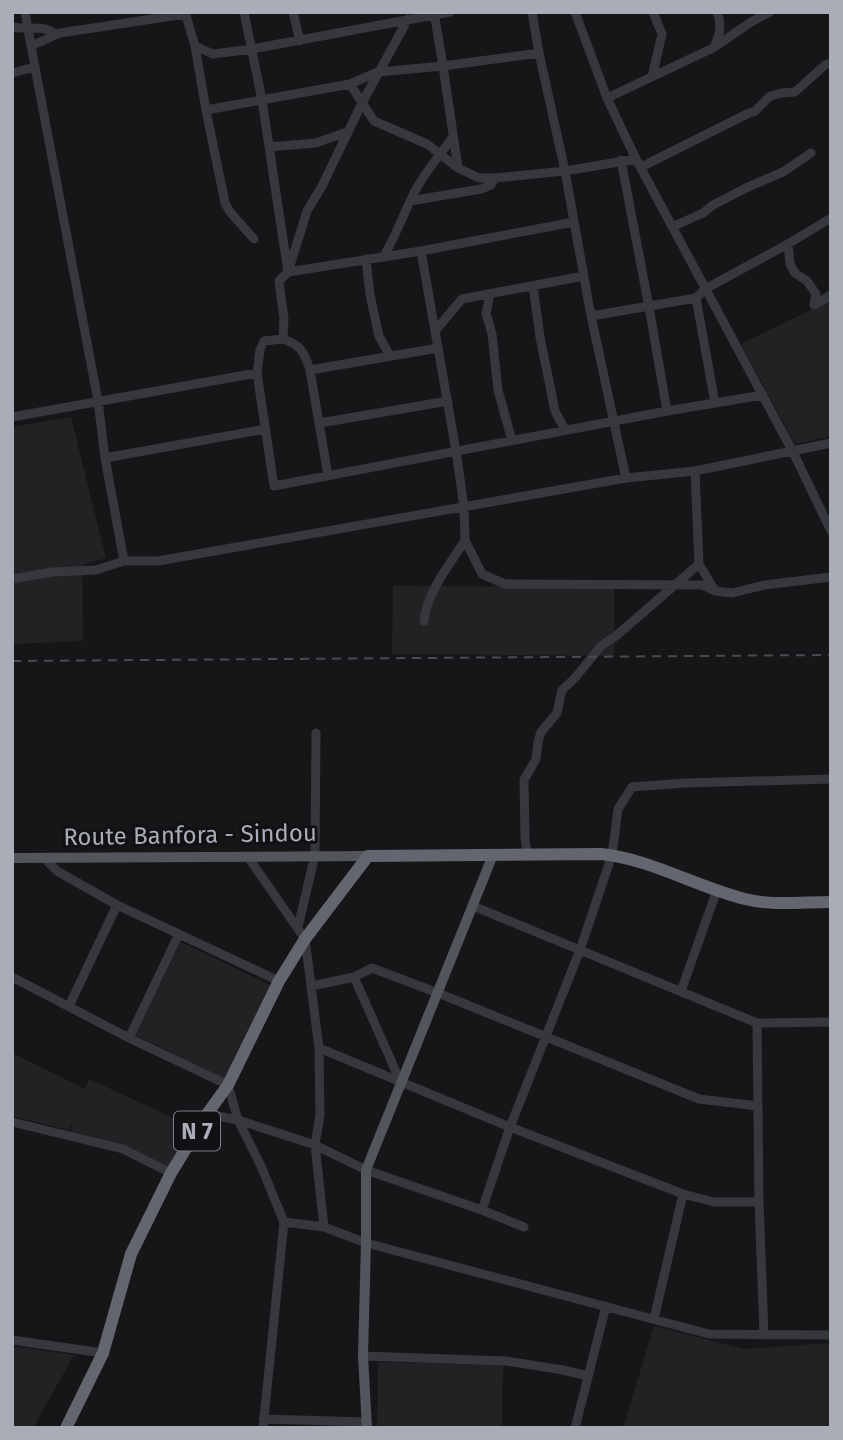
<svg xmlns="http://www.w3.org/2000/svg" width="843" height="1440" font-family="'Fira Sans',sans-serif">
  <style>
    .built { fill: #222225 }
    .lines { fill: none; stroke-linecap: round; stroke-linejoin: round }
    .minor { stroke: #37383d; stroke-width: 9 }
    .major { stroke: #53555c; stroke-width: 10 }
    .highway { stroke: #63666e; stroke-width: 12 }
    .rail { stroke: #4a4c52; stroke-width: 2; stroke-dasharray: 9 7; stroke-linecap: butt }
    .labels { text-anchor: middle; stroke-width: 6; stroke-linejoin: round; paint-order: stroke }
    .shield { fill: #111113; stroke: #7b7e86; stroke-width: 2 }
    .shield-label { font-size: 23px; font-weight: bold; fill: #a8adb8 }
    .street-label { font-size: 24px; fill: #a8adb8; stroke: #111113 }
  </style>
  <rect width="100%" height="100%" fill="#161618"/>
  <!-- built -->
  <path class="built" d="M831,300V436L795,444L741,344Z
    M71,417L106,558L82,565L83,641L12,644V427Z
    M393,586L614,587V656L392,654Z
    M181,942L272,986L226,1080L135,1035Z
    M12,1053L85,1089L89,1079L193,1127L168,1169L70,1133L74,1118L69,1130L12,1116Z
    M654,1326L744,1349L831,1343V1428H623Z
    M12,1346L74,1355L33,1428H12Z
    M378,1362L503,1365L502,1428H377Z"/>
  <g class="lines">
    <!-- minor -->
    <path class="minor" d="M25,12L31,46
      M185,12L195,46L206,110L225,203L230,212L254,239
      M244,12L262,100L288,272L421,251L574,222
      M293,12L300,41
      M434,12L443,66L458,168
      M532,12L539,53L565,171L591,316L626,478
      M575,12L607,98L636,159L793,452L831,531
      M408,19L362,103L322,186L307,211L288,272L279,281L284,319L283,339L264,341L260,350L257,373L274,486L667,411L763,395
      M12,27C28,30 42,24 55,34
      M195,46L213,54L252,49L450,12
      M714,47C720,35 722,25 717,12
      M12,73L35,67
      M652,77L662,34L653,12
      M350,84L374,121L427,144L458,168L479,178H495L565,171L636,159
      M607,98L713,48L751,22L770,12
      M206,110L350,84L378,72L443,66L539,53
      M269,147L316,143L347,132
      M621,160L649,307L667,411
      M641,167L747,114L755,111L770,96L782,93L795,92L825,65L831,63
      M410,201L481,189L491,185L495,178
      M672,227L703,213L713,205L748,187L783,172L811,153
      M788,244L790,264L795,273L807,281L816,294L814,305L831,295
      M421,251L456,451L464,507L465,540L482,574L505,584L702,585L715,591L732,593L764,585L831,577
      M384,256C396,235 404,213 415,191C425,172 440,155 453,137
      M366,259L370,295L379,336L390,356
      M533,286L540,337L555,411L565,430
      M490,294L486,313L492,334L498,390L512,441
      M696,298L715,403
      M591,316L696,298L705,289L788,244L831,218
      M435,331L462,299L584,276
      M283,339C301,345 304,352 310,370
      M12,417L257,373
      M320,423L448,401
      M105,458L266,429
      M695,471L699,564L715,591
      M328,476L310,370L438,348
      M124,561L105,458L98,401L31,46L60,33L185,14
      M12,579L53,572L96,570L124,561H158L626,478L695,471L831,443
      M424,621C427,591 450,565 465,540
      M527,854L525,837L524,780L536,759L538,742L541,732L557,713L562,690L574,679L602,645L616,636L699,564
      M248,857L305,939L319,1048L320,1115L315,1145L324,1227
      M44,858L57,871L117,905L279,981
      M473,906L757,1023L831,1022
      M298,927L315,855L316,733
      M12,977L129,1038L228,1085L238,1120L261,1166L284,1222L263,1428
      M354,977L401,1083
      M312,986L354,977L372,968L438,993L699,1099L758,1106
      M681,991L717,890
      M69,1006L117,905
      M757,1023L759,1202L764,1335
      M129,1038L179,934
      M319,1048L510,1127L683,1194L714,1202H759
      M207,1114L238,1120L315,1145L366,1170L482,1210L524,1227
      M12,1122L123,1149L171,1173
      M482,1210L510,1127L580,950L612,855L618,809L632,787L685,783L831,779
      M284,1222L324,1227L366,1243L709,1334L831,1335
      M654,1319L683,1194
      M12,1340L103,1353
      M363,1356L506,1361L563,1370L588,1376
      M263,1419L367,1422
      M575,1428L606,1306"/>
    <!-- major -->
    <path class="major" d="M12,858L368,856
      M367,1428L363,1356L366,1243V1170L493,855"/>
    <!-- highway -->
    <path class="highway" d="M66,1428L103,1353L131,1254L171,1173L207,1114L228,1085L279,981L305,939L368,856L601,854C651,859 696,887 745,899C772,906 803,902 831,902"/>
    <!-- rail -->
    <path class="rail" d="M12,661L831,655"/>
  </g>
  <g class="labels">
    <!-- shield labels -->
    <rect class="shield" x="174" y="1111.5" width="46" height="39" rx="5"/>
    <g class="shield-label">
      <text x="197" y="1139">N 7</text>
    </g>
    <!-- street labels -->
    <g class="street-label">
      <text transform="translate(190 835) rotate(-1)" y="8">Route Banfora - Sindou</text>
    </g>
  </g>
  <!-- border -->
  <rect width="843" height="1440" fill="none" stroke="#a8adb8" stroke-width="28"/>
</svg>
